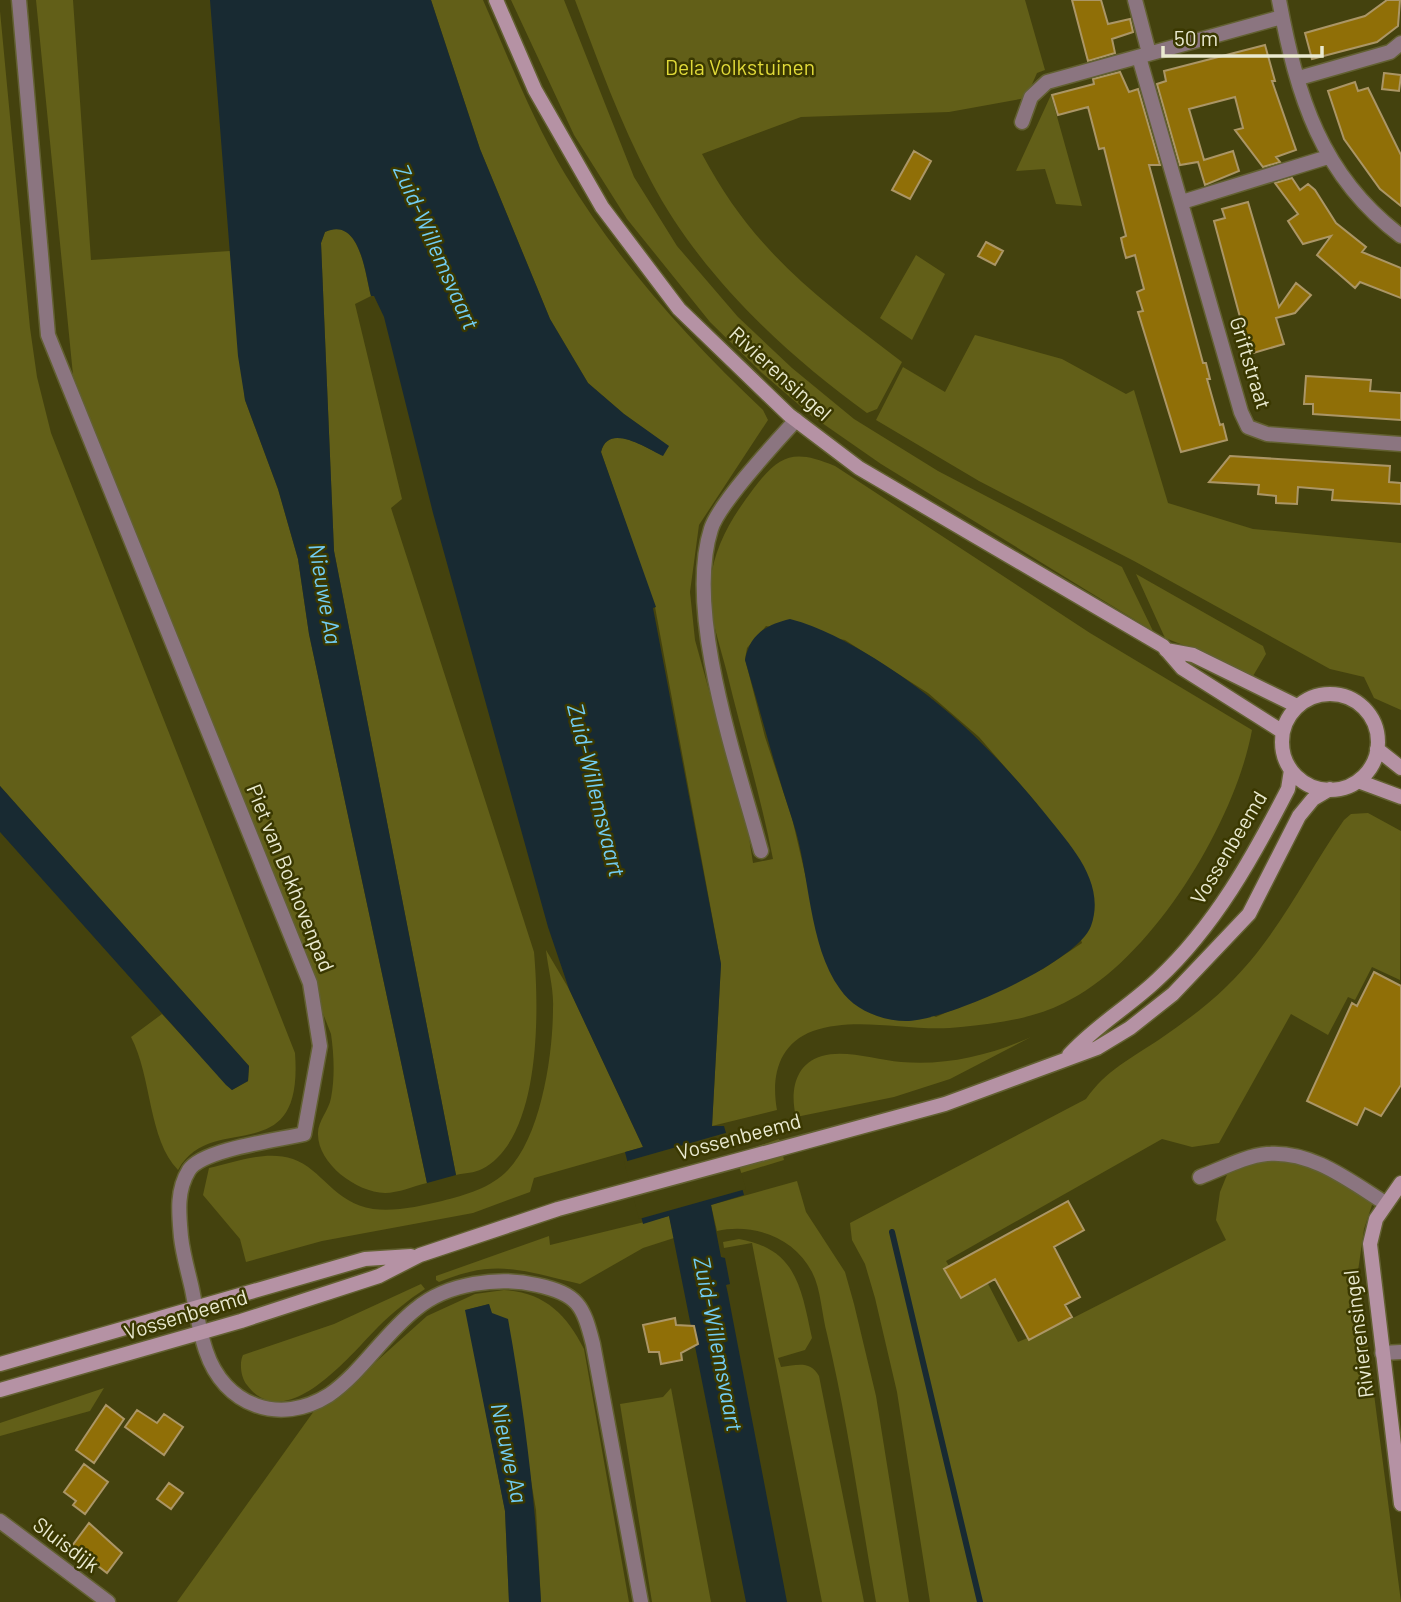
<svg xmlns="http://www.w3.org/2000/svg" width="1401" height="1602" font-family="Barlow,sans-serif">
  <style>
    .green { fill: #625f18; fill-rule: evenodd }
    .water { fill: #182a32 }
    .pier { fill: #44420e }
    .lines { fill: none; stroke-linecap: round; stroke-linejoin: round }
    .stream { stroke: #182a32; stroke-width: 6 }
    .building { fill: #906f07; stroke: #ab9666; stroke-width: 2 }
    .street-casing { stroke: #626031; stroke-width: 17 }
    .secondary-casing { stroke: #626031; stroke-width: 17 }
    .street { stroke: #8b7580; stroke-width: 14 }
    .secondary { stroke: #b592a4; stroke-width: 14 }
    .labels { text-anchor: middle; stroke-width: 5; stroke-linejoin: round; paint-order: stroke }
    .park-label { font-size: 21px; fill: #e1da39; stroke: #3a3801 }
    .street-label { font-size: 21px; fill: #eaead0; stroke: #3a3801 }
    .water-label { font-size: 23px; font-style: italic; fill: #72cdf3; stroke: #3a3801 }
  </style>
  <rect width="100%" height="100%" fill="#44420e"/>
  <!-- green -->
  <path class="green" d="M36,0H73L91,260L230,251L245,400L278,489L298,559L309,634L427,1183C414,1186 398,1193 385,1193C356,1192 317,1163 318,1133C318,1121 329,1110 331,1098C335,1077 334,1055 331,1034L73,375Z
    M431,0H483C509,59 532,119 565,174C619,263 688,339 763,410L768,420L699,525L690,592L695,640L748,831L753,863L773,859C761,797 742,735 727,673C720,645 708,613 710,584C714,546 732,517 754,488C780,454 794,449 835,466L1090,633L1252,730C1235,823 1151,962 1064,1003C1032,1019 995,1024 961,1027C912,1033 859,1015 813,1031C778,1044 771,1077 777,1110L712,1126L721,964L655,607L601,452C609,422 645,448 662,455L668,446L624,414L588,383L550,319L480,149ZM766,626L845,640L928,693L979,737L1037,804L1082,943L1043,969L936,1017L832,975L823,951L792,818L765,737L745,659L747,648Z
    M511,0H564L634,177L677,246L738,317L792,368L854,419L938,471L1122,567L1153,631L881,464L812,416L762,373L710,322L627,219L574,135Z
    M575,0H1025L1045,70L1037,73L1026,98L949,112L801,117L702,154C754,252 817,297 902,362L877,409L867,413C783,352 700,274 651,181C620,123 598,61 575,0Z
    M0,11L30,328L37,377L51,433L295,1053C304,1174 212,1108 178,1170C148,1139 152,1077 131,1037L162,1014L232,1090L248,1081L249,1066L0,786Z
    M1051,95L1082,206L1056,204L1045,169L1016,171Z
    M334,228C362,229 365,275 371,296L355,304L402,499L391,508L534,952C539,1008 542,1138 482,1169C475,1173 464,1173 456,1175L334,551L321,243L325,232Z
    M916,255L945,274L912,340L880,318Z
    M975,335L1062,359L1126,394L1134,390L1168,503L1253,529L1401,543V710L1374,698L1364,677L1330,669L1134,561L979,481L876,420L903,367L945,392Z
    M1136,574L1263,646L1266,654L1253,676L1219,659L1165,638Z
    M1368,813L1401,831L1400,980L1372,967L1355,1000L1348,997L1328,1035L1291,1014L1219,1143L1192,1147L1162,1139L946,1261L962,1288L985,1278L1018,1342L1069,1320L1226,1240L1216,1220L1220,1192L1231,1165L1265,1156L1305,1162L1374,1199L1364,1229L1358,1271L1401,1602H930L897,1392L875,1298L865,1264L852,1240L850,1223L1086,1099C1106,1070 1132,1058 1160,1039C1183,1023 1207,1006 1227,986C1277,938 1305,876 1344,820L1351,814Z
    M546,950L569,989L643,1147L534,1178L530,1192L473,1213L322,1241L246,1262L240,1239L203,1195L209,1168C235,1162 266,1150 293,1159C322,1169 334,1203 373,1209C395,1212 421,1206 442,1201C465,1195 491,1188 508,1170C541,1136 553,1055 553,1008C554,989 548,969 546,950Z
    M1031,1037L950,1079L894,1097L796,1117C790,1093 794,1064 822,1056C845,1049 877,1060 901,1062C946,1066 991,1055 1031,1037Z
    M779,1139L784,1160L738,1174L732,1155Z
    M797,1181L806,1212L845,1272L854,1304L876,1396L909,1602H876C860,1513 848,1422 827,1334C822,1316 821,1289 812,1272C794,1237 753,1223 717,1231L711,1205Z
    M669,1216L674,1238L643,1248L580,1284C523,1271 497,1258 439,1282L436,1280V1276L549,1236L550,1245Z
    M739,1239C797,1249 801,1288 812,1338L805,1350L778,1358L781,1367C797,1365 810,1360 819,1376L864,1602H822L752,1243L724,1248L723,1242Z
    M421,1284L425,1289C408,1300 392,1313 378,1327C352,1353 286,1437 247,1385C241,1378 239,1363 243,1355L334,1324Z
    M504,1290C545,1293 566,1314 584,1349L629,1602H541L536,1510L526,1451L489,1304L466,1310L505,1511L509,1602H177L314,1411L330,1403L427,1316L475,1294Z
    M104,1388L90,1411L0,1436V1423Z
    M671,1388L711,1602H652L620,1404L663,1397Z"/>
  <!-- water -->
  <path class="water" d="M210,0H431L480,149L550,319L588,383L624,414L669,446L663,456C646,448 608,422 601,452L656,607L653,608L721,964L712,1126H724L744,1195L711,1205L721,1257L725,1258L730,1284L726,1285L728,1294L787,1602H746L669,1216L643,1224L625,1152L643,1147L569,989L548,927L433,513L384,317L374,296H371C365,273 360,216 325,232L321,243L334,551L456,1175L427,1183L309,634L298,559L278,489L245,400L238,356Z
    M790,619C821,627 847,642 874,658C943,701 992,749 1043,811C1068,843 1107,881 1091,926C1077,963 946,1021 906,1021C882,1021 854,1010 840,989C808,945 810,872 793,822C775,768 761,714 745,660C750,634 766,625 790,619Z
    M0,786L249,1066L248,1081L232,1090L226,1085L0,832Z
    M489,1304L492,1313L508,1319C525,1413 536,1507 541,1602H509L505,1511L465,1310Z"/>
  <!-- pier -->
  <path class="pier" d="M729,1132L746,1189L639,1219L624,1162Z"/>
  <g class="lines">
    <!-- stream -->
    <path class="stream" d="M892,1232L980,1602"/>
  </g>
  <!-- building -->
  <path class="building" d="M1072,0H1101L1108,24L1130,19L1133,32L1112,39L1115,53L1088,61Z
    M1387,0H1400L1398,26L1377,42L1312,59L1305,33L1365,16Z
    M1265,45L1275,81H1272L1296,150L1276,157L1280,162L1263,167L1235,130L1243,128L1235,97L1189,109L1204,160L1233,151L1239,171L1205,185L1198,162L1180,165L1157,84L1166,81L1164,71Z
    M1120,72L1129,92L1138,89L1160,165H1149L1203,363H1206L1210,379H1207L1220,425L1223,424L1227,440L1181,452L1138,312L1143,311L1137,292L1144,289L1135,255L1126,258L1123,247L1121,238L1126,236L1104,148L1099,149L1088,107L1058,115L1052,95L1094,84L1093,79Z
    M1384,73L1401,75L1399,91L1382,89Z
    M1355,82L1358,91L1368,88L1401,155V206L1380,189L1344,139L1328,91Z
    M914,151L931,161L910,199L892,190Z
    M1292,178L1300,190L1308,184L1315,190L1336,223L1366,247L1362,252L1401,268V298L1360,282L1355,288L1317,255L1331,236L1303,244L1288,221L1298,214L1275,183Z
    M1248,202L1279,307L1296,283L1311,295L1295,313L1276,318L1284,344L1250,354L1214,221L1225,218L1222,209Z
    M986,242L1003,251L995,265L978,256Z
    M1306,376L1371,380L1370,391L1401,393V420L1313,414V404H1304Z
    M1230,456L1390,466L1389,482L1401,483V504L1332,500L1333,490L1298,487L1297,504L1276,503V496L1258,494L1259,485L1209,482Z
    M1374,972L1401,986V1085L1381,1116L1365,1108L1357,1125L1307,1101L1352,1003L1357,1006Z
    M1068,1201L1084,1230L1054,1247L1080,1297L1065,1305L1072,1317L1029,1340L995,1279L961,1298L944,1269Z
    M675,1318L676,1325L694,1326L698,1344L681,1353L682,1360L661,1364L659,1352H649L643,1325Z
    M106,1405L124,1419L94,1463L76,1450Z
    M137,1410L157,1423L164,1414L183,1427L164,1455L125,1427Z
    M84,1464L108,1482L85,1514L73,1505L76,1501L64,1492Z
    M169,1483L183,1493L171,1509L157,1499Z
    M89,1523L122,1553L107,1573L72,1546Z"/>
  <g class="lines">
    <!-- street casing -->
    <g class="street-casing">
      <path id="street" d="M19,0L48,335L310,983L320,1046L304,1134C279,1140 203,1149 189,1170C176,1191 179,1214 181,1237C183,1255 188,1271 192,1289C196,1309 199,1331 206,1351C224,1406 280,1426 329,1395C362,1372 384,1334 416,1309C447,1283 499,1276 537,1285C578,1294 583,1305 593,1344L641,1602
        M1135,0L1149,53
        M1279,0C1297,96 1321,176 1401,236
        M1139,57L1241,412L1248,427L1267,434L1401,444
        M1299,78L1390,52L1401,43
        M1022,122L1031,97L1047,82L1282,17
        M1182,202L1328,157
        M761,851C738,766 684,613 711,529C719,503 776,442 796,420
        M1200,1177C1221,1169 1245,1156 1267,1154C1311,1150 1350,1181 1385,1203
        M1382,1353L1401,1352
        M0,1521L108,1602"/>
    </g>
    <!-- secondary casing -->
    <g class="secondary-casing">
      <path id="secondary" d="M496,0L535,90L602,207L679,309L789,415L859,468L1163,646L1182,668L1283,732
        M1166,650L1193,655L1297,706
        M1282 742a48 48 0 1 1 96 0a48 48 0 1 1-96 0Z
        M1377,749L1401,768
        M1358,781L1401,797
        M1069,1055C1095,1026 1130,1006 1158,979C1215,926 1253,857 1288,789L1291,770
        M1401,1183L1376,1219L1370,1244L1401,1504
        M0,1364L365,1259L411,1256
        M0,1390L241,1321L379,1276L420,1255L558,1209L945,1104L1097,1048L1130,1028L1173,994L1249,914L1299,816L1313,799L1330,789"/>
    </g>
    <!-- street -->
    <use href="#street" class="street"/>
    <!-- secondary -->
    <use href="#secondary" class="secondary"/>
  </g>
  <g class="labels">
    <!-- park labels -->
    <g class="park-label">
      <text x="740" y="75">Dela Volkstuinen</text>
    </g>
    <!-- street labels -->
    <g class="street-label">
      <text transform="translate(1250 363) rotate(73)" y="7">Griftstraat</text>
      <text transform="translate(780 374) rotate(42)" y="7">Rivierensingel</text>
      <text transform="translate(1229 848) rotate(-59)" y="7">Vossenbeemd</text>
      <text transform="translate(290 878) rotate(68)" y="7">Piet van Bokhovenpad</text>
      <text transform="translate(739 1137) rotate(-15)" y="7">Vossenbeemd</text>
      <text transform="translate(186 1315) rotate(-17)" y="7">Vossenbeemd</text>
      <text transform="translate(1359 1334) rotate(-97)" y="7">Rivierensingel</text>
      <text transform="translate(66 1545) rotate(37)" y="7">Sluisdijk</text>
    </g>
    <!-- water labels -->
    <g class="water-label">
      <text transform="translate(436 247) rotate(66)" y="8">Zuid-Willemsvaart</text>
      <text transform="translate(325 594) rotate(80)" y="8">Nieuwe Aa</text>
      <text transform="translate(596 790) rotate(76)" y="8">Zuid-Willemsvaart</text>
      <text transform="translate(718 1344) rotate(79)" y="8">Zuid-Willemsvaart</text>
      <text transform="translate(509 1453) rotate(78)" y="8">Nieuwe Aa</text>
    </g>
  </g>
  <!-- scale -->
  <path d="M1163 46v10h159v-10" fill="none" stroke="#eaead0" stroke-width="3.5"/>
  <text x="1174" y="46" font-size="21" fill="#eaead0" stroke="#3a3801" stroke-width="5" paint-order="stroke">50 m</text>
</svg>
